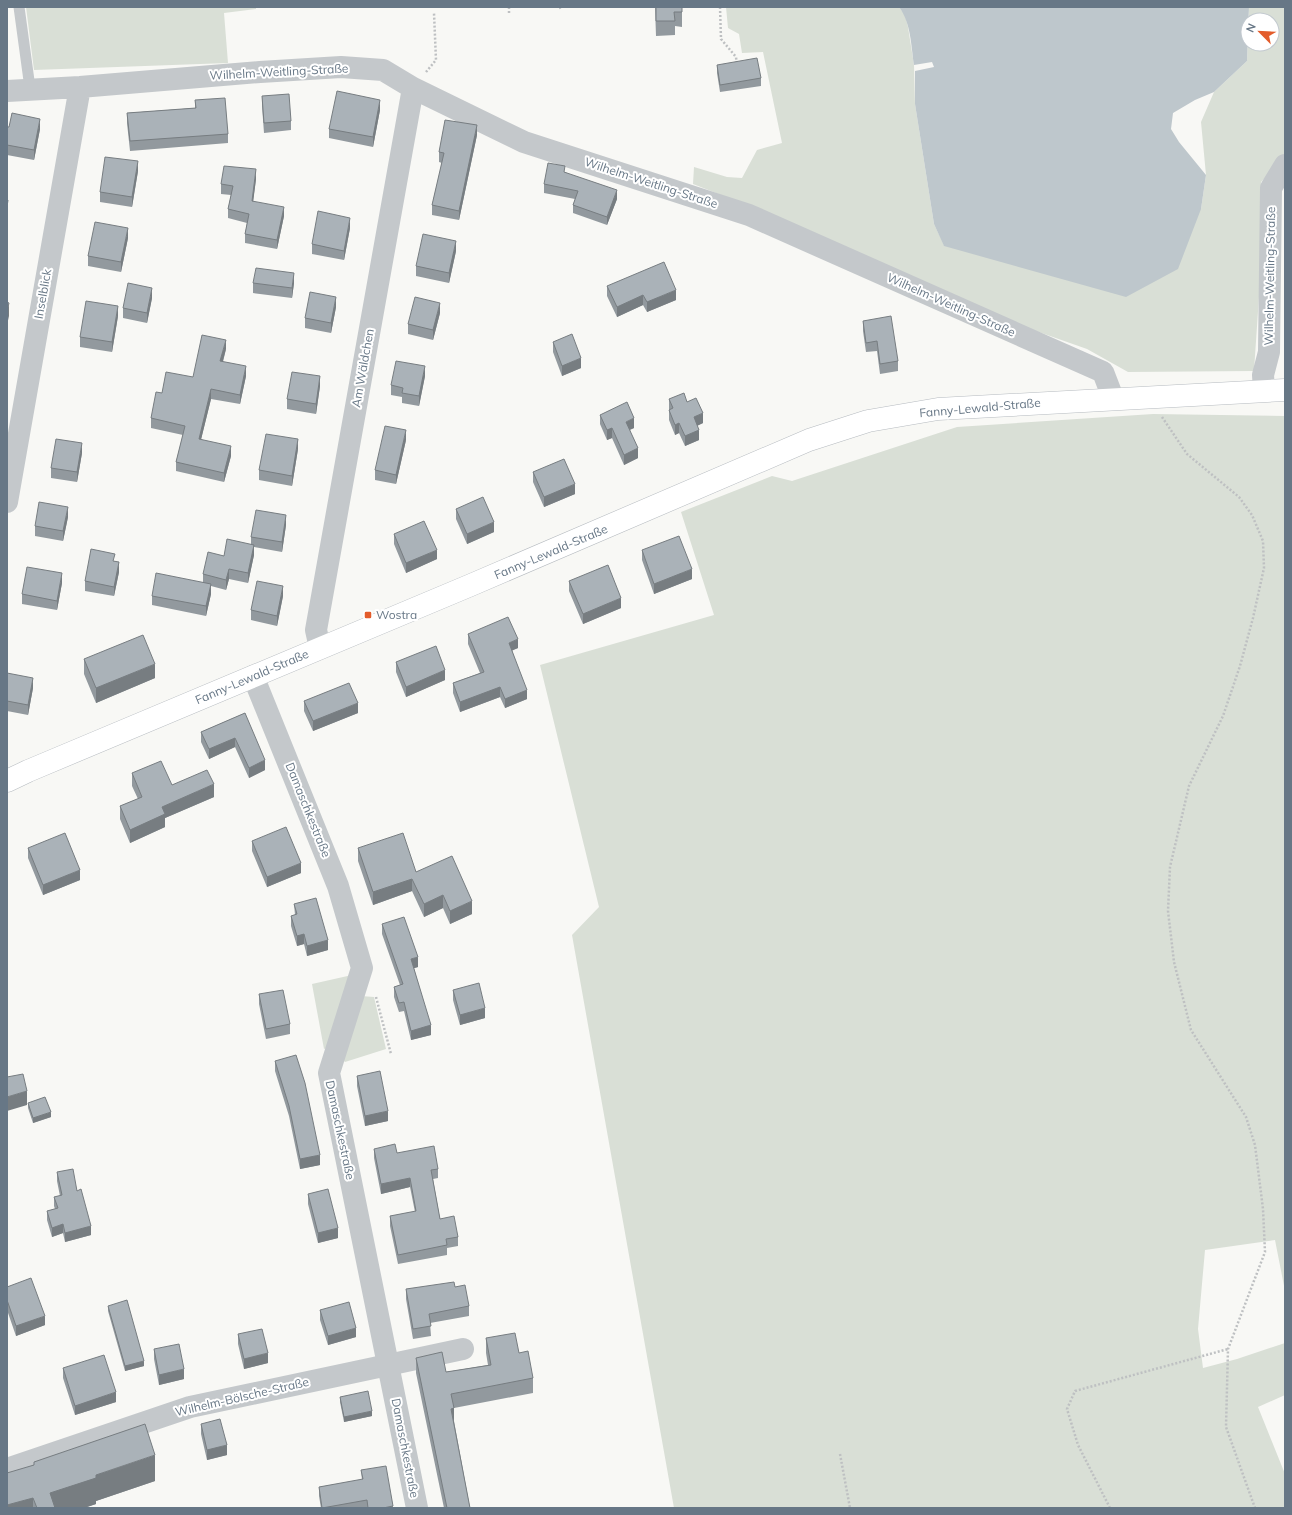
<svg xmlns="http://www.w3.org/2000/svg" width="1292" height="1515" font-family="Mulish,sans-serif">
  <style>
    .green { fill: #d9dfd6 }
    .water { fill: #bec7cc }
    .lines { fill: none; stroke-linecap: round; stroke-linejoin: round }
    .secondary-casing { stroke: #b6bbc0; stroke-width: 23 }
    .path { stroke: #bec0c2; stroke-width: 2.5; stroke-dasharray: 2 2; stroke-linecap: butt }
    .lane { stroke: #c4c8cb; stroke-width: 11 }
    .street { stroke: #c4c8cb; stroke-width: 22 }
    .secondary { stroke: #fff; stroke-width: 22 }
    .wall { fill: #92999e }
    .shaded-wall { fill: #777d81 }
    .building { fill: #aab2b8; stroke: #777d81 }
    .poi-dot { fill: #e35c2b; stroke: #fff; stroke-width: 1.5 }
    .labels { text-anchor: middle; stroke-width: 4; stroke-linejoin: round; paint-order: stroke }
    .street-label { font-size: 12px; fill: #677786; stroke: #fff }
    .poi-label { font-size: 12px; fill: #677786; stroke: #fff; text-anchor: start }
  </style>
  <rect width="100%" height="100%" fill="#f8f8f5"/>
  <!-- green -->
  <path class="green" d="M26,7H256V9L224,13L228,63L34,70Z
    M726,7H899L905,15L908,27L914,65L915,104L934,224L944,245L1201,209L1206,175L1201,122L1214,92L1247,61L1248,37V44H1272V20H1249V7H1285V157L1261,182L1262,252L1254,371L1128,372L1087,349L1005,320L767,213L693,184L694,167L727,177L742,178L757,150L782,143L763,52L742,53L739,34L728,28Z
    M1153,414L1285,416V1291L1275,1240L1205,1250L1198,1329L1203,1368L1237,1359L1285,1343V1395L1258,1407L1285,1474V1508H674L572,935L599,907L540,665L714,615L681,512L772,476L792,481L957,427Z
    M352,975L329,1047L324,1049L312,984Z
    M361,996L374,997L386,1049L345,1062L341,1058Z"/>
  <!-- water -->
  <path class="water" d="M899,7H1249L1247,61L1214,92L1195,100L1173,113L1171,129L1179,142L1206,175L1201,209L1178,269L1126,297L944,246L934,224L915,104V71L934,67L932,62L914,65C911,45 911,23 899,7Z"/>
  <g class="lines">
    <!-- secondary casing -->
    <g class="secondary-casing">
      <path id="secondary" d="M7,781L28,771L471,585L809,440L868,421L938,409L1285,390"/>
    </g>
    <!-- path -->
    <path class="path" d="M509,7V13
      M720,7L721,39L736,57L737,65
      M559,8L562,7
      M426,72L436,60L434,13
      M1162,417L1187,454L1239,497L1252,515L1263,541L1264,568L1253,618L1240,666L1223,716L1189,786L1170,867L1168,911L1174,962L1191,1030L1246,1117L1255,1145L1263,1209L1265,1252L1228,1349L1226,1427L1255,1508
      M376,997L391,1054
      M840,1454L850,1508
      M1110,1508L1078,1445L1067,1409L1075,1391L1228,1349"/>
    <!-- lane -->
    <path class="lane" d="M19,7L30,88"/>
    <!-- street -->
    <path class="street" d="M7,91L80,87L260,72L341,67L383,70L413,88L524,142L749,215L1103,372L1113,398
      M1264,390L1263,375L1269,352L1271,188L1285,165
      M7,502L80,87
      M320,648L316,630L413,88
      M253,676L338,886L362,968L329,1073L417,1508
      M7,1469L190,1407L463,1349"/>
    <!-- secondary -->
    <use href="#secondary" class="secondary"/>
  </g>
  <!-- wall -->
  <path class="wall" d="M655,7H682V27L675,26V35L656,36Z
    M717,65L761,78V86L720,92L717,73Z
    M262,96L291,121V130L264,133L262,106Z
    M195,100L228,134V143L130,151L127,123V113L195,108Z
    M380,110L373,147L329,138V129Z
    M7,127L40,129L34,160L7,155Z
    M477,135L459,220L432,215V205L442,163L439,162V152Z
    M138,171L132,207L100,202V192Z
    M565,172L617,199L607,225L573,213V205L575,199L544,193V184Z
    M256,179L253,201L284,216L277,249L245,243V234L247,223L228,218V209L231,195L221,194V184Z
    M350,228L344,260L312,254V244Z
    M128,238L121,272L88,266V256Z
    M456,251L449,283L416,276V266Z
    M253,283H294L292,298L253,293Z
    M607,286L676,300L647,312L643,305L617,317L607,296Z
    M152,298L147,323L123,318V308Z
    M336,307L331,333L305,328V318Z
    M440,313L433,340L408,334V324Z
    M118,316L112,352L80,347V337Z
    M863,321L898,361V371L880,374L877,351L866,352L863,331Z
    M553,342L581,368L562,376L553,352Z
    M226,349L223,362L246,376L240,404L211,399L201,439L231,456L224,482L176,471V462L183,435L151,428V418L162,393L193,377Z
    M425,376L419,406L402,403V397L391,395V385Z
    M320,386L316,414L287,409V399Z
    M669,399L687,402L703,423L697,426L699,440L685,446L679,433L675,435L669,420Z
    M600,415L634,428L630,430L638,458L624,465L612,438L607,440L600,424Z
    M406,440L396,484L375,480V470Z
    M298,449L292,486L259,480V470Z
    M82,453L77,482L51,478V468Z
    M533,472L575,494L544,507L533,482Z
    M456,509L494,532L467,544L456,519Z
    M68,517L63,541L35,536V526Z
    M286,525L282,552L254,547V555L248,583L229,579L226,590L211,586V594L206,616L152,605V596L203,582V574L224,556L251,544V537Z
    M394,534L437,559L406,573L394,544Z
    M642,550L692,579L654,594L642,560Z
    M115,561L119,572L114,596L85,591V581Z
    M569,581L621,608L583,624L569,591Z
    M62,583L57,610L22,604V594Z
    M283,596L277,626L251,620V610Z
    M468,634L518,648L512,650L527,699L505,708L500,697L460,712L453,693V683L480,673L468,644Z
    M84,659L155,678L96,703L84,674Z
    M396,662L445,680L406,697L396,672Z
    M7,673L33,688L28,715L7,711Z
    M304,701L358,713L313,731L304,711Z
    M245,713L265,770L249,778L235,747L209,759L201,742V732Z
    M132,773L172,785L214,797L165,818V827L130,843L120,819V806L138,799L132,786Z
    M252,841L301,873L267,887L252,851Z
    M28,848L80,880L43,895L28,858Z
    M358,848L416,872L472,914L450,924L443,908L424,917L412,891L373,905L358,861Z
    M294,904L328,950L307,956L304,944L297,946L291,926V916L295,915Z
    M382,924L418,967L414,968L431,1035L411,1040L404,1011L399,1012L394,997V987L400,985L382,934Z
    M453,990L485,1018L460,1025L453,1000Z
    M259,994L290,1024V1034L266,1039L259,1004Z
    M275,1061L320,1165L300,1169L289,1116L275,1071Z
    M357,1076L388,1121L365,1126L357,1086Z
    M28,1103L51,1117L33,1123L28,1108Z
    M374,1149L397,1153L438,1169V1178L433,1179L440,1219L458,1237V1246L447,1248V1255L398,1264L390,1226V1216L415,1212L410,1187L381,1194L374,1158Z
    M57,1172L77,1191L91,1235L65,1242L63,1233L52,1237L47,1220V1211L55,1209L54,1206V1197L60,1196L57,1181Z
    M308,1194L338,1238L318,1243L308,1204Z
    M7,1287L45,1325L16,1336L7,1310Z
    M455,1287L469,1306V1316L430,1323L431,1336L413,1339L406,1299V1289Z
    M108,1306L144,1366L125,1371L108,1311Z
    M320,1310L356,1337L328,1345L320,1320Z
    M238,1334L268,1363L244,1369L238,1344Z
    M486,1338L519,1353L533,1378V1393L454,1408V1421L470,1508H444L416,1373V1358L446,1372L488,1365L486,1353Z
    M154,1349L184,1379L159,1385L154,1359Z
    M63,1368L116,1402L75,1415L63,1378Z
    M340,1397L372,1416L344,1422L340,1402Z
    M201,1424L227,1455L207,1460L201,1434Z
    M34,1462L155,1481L96,1501V1504L84,1508H7L34,1465Z
    M361,1470L393,1506V1508H321L319,1496V1487L362,1480Z"/>
  <!-- shaded-wall -->
  <path class="shaded-wall" d="M380,100V110L373,147V137Z
    M40,119V129L34,160V150Z
    M477,125V135L459,220V211Z
    M138,161V171L132,207V197Z
    M256,169V179L252,211V201Z
    M617,190V199L607,225V217Z
    M8,200V214L7,222V207Z
    M284,207V216L277,249V240Z
    M350,218V228L344,260V251Z
    M128,228V238L121,272V262Z
    M456,241V251L449,283V273Z
    M294,273V283L292,298V288Z
    M152,288V298L147,323V313Z
    M676,290V300L647,312V302Z
    M643,295V305L617,317V307Z
    M336,297V307L331,333V323Z
    M9,303V316L7,325V311Z
    M440,303V313L433,340V330Z
    M118,306V316L112,352V342Z
    M226,340V349L220,371V361Z
    M581,358V368L562,376V366Z
    M246,366V376L240,404V395Z
    M425,366V376L419,406V396Z
    M320,376V386L316,414V404Z
    M211,389V399L199,448V439Z
    M703,413V423L694,427V417Z
    M634,418V428L626,431V422Z
    M679,423V433L675,435V425Z
    M612,428V438L607,440V430Z
    M406,430V440L396,484V475Z
    M699,430V440L685,446V436Z
    M298,439V449L292,486V476Z
    M82,443V453L77,482V472Z
    M231,446V456L224,482V473Z
    M638,448V458L624,465V455Z
    M575,484V494L544,507V497Z
    M68,507V517L63,541V531Z
    M286,515V525L282,552V542Z
    M494,522V532L467,544V534Z
    M254,545V555L248,583V573Z
    M437,550V559L406,573V563Z
    M119,562V572L114,596V587Z
    M229,569V579L226,590V580Z
    M692,569V579L654,594V584Z
    M62,573V583L57,610V601Z
    M211,584V594L206,616V606Z
    M283,586V596L277,626V616Z
    M621,598V608L583,624V614Z
    M518,639V648L509,652V643Z
    M155,664V678L96,703V688Z
    M445,670V680L406,697V687Z
    M33,678V688L28,715V705Z
    M500,687V697L460,712V702Z
    M527,690V699L505,708V699Z
    M358,703V713L313,731V721Z
    M235,738V747L209,759V749Z
    M265,760V770L249,778V768Z
    M214,784V797L165,818V827L130,843V830L162,807Z
    M301,863V873L267,887V877Z
    M80,870V880L43,895V885Z
    M412,879V891L373,905V892Z
    M443,895V908L424,917V904Z
    M472,901V914L450,924V911Z
    M304,934V944L297,946V936Z
    M328,940V950L307,956V946Z
    M418,957V967L411,969V959Z
    M485,1008V1018L460,1025V1015Z
    M431,1025V1035L411,1040V1031Z
    M27,1091V1105L7,1111V1097Z
    M388,1111V1121L365,1126V1116Z
    M51,1112V1117L33,1123V1118Z
    M320,1155V1165L300,1169V1159Z
    M410,1178V1187L381,1194V1184Z
    M63,1224V1233L52,1237V1228Z
    M91,1226V1235L65,1242V1233Z
    M338,1228V1238L318,1243V1233Z
    M45,1316V1325L16,1336V1326Z
    M356,1328V1337L328,1345V1336Z
    M268,1353V1363L244,1369V1359Z
    M144,1361V1366L125,1371V1366Z
    M184,1369V1379L159,1385V1375Z
    M116,1392V1402L75,1415V1406Z
    M454,1408V1423L451,1409Z
    M372,1411V1416L344,1422V1417Z
    M227,1445V1455L207,1460V1450Z
    M155,1455V1481L96,1501V1504L84,1508H50V1493L96,1475Z
    M33,1498V1508H7V1505Z"/>
  <!-- building -->
  <path class="building" d="M656,7H682V12H674L675,21H656Z
    M757,58L761,78L720,85L717,65Z
    M337,91L380,100L373,137L329,129Z
    M289,94L291,121L264,123L262,96Z
    M225,98L228,134L130,141L127,113L196,108L195,100Z
    M12,113L40,119L34,150L7,145V127H9Z
    M445,120L477,125L459,211L432,205L444,153L439,152Z
    M105,157L138,161L132,197L100,192Z
    M548,163L565,166L564,172L617,190L607,217L573,205L578,191L544,184Z
    M224,166L256,169L252,201L284,207L277,240L245,234L249,214L228,209L233,186L221,184Z
    M7,199L8,200L7,207Z
    M318,211L350,218L344,251L312,244Z
    M95,222L128,228L121,262L88,256Z
    M423,234L456,241L449,273L416,266Z
    M664,262L676,290L647,302L643,295L617,307L607,286Z
    M256,268L294,273L292,288L253,283Z
    M128,283L152,288L147,313L123,308Z
    M310,292L336,297L331,323L305,318Z
    M415,297L440,303L433,330L408,324Z
    M86,301L118,306L112,342L80,337Z
    M7,302L9,303L7,311Z
    M891,316L898,361L880,364L877,341L866,343L863,321Z
    M572,334L581,358L562,366L553,342Z
    M202,335L226,340L220,361L246,366L240,395L211,389L199,439L231,446L224,473L176,462L185,426L151,418L156,392L162,393L166,372L193,377Z
    M396,361L425,366L419,396L402,393L403,388L391,385Z
    M292,372L320,376L316,404L287,399Z
    M684,393L687,402L696,398L703,413L694,417L699,430L685,436L679,423L675,425L669,410L673,408L669,399Z
    M627,402L634,418L626,422L638,448L624,455L612,428L607,430L600,415Z
    M385,426L406,430L396,475L375,470Z
    M266,434L298,439L292,476L259,470Z
    M56,439L82,443L77,472L51,468Z
    M564,459L575,484L544,497L533,472Z
    M483,497L494,522L467,534L456,509Z
    M39,502L68,507L63,531L35,526Z
    M256,510L286,515L282,542L251,537Z
    M424,521L437,550L406,563L394,534Z
    M679,536L692,569L654,584L642,550Z
    M227,539L254,545L248,573L229,569L226,580L203,574L208,552L224,556Z
    M91,549L115,554L113,561L119,562L114,587L85,581Z
    M608,565L621,598L583,614L569,581Z
    M27,567L62,573L57,601L22,594Z
    M156,573L211,584L206,606L152,596Z
    M257,581L283,586L277,616L251,610Z
    M508,617L518,639L509,643L527,690L505,699L500,687L460,702L453,683L484,672L468,634Z
    M143,635L155,664L96,688L84,659Z
    M436,646L445,670L406,687L396,662Z
    M7,673L33,678L28,705L7,701Z
    M349,683L358,703L313,721L304,701Z
    M245,713L265,760L249,768L235,738L209,749L201,732Z
    M161,761L172,785L207,770L214,784L162,807L165,814L130,830L120,806L142,797L132,773Z
    M286,827L301,863L267,877L252,841Z
    M65,833L80,870L43,885L28,848Z
    M403,833L416,872L452,856L472,901L450,911L443,895L424,904L412,879L373,892L358,848Z
    M316,898L328,940L307,946L304,934L297,936L291,916L297,914L294,904Z
    M404,917L418,957L411,959L431,1025L411,1031L404,1002L399,1003L394,987L403,984L382,924Z
    M479,983L485,1008L460,1015L453,990Z
    M283,990L290,1024L266,1029L259,994Z
    M296,1055L305,1083L320,1155L300,1159L289,1106L275,1061Z
    M380,1071L388,1111L365,1116L357,1076Z
    M23,1074L27,1091L7,1097V1077Z
    M45,1097L51,1112L33,1118L28,1103Z
    M395,1144L397,1153L434,1146L438,1169L431,1170L440,1219L454,1216L458,1237L446,1239L447,1245L398,1255L390,1216L416,1211L410,1178L381,1184L374,1149Z
    M73,1169L77,1191L81,1189L91,1226L65,1233L63,1224L52,1228L47,1211L58,1208L54,1197L62,1195L57,1172Z
    M328,1189L338,1228L318,1233L308,1194Z
    M31,1278L45,1316L16,1326L7,1300V1287Z
    M454,1282L455,1287L465,1285L469,1306L429,1314L431,1326L413,1329L406,1289Z
    M127,1300L144,1361L125,1366L108,1306Z
    M349,1302L356,1328L328,1336L320,1310Z
    M262,1329L268,1353L244,1359L238,1334Z
    M515,1333L519,1353L528,1351L533,1378L451,1394L454,1408L451,1409L470,1508H447L416,1358L442,1352L446,1372L491,1365L486,1338Z
    M179,1344L184,1369L159,1375L154,1349Z
    M104,1355L116,1392L75,1406L63,1368Z
    M368,1391L372,1411L344,1417L340,1397Z
    M220,1419L227,1445L207,1450L201,1424Z
    M145,1424L155,1455L96,1475V1478L50,1493L55,1508H37L33,1498L7,1505V1473L34,1465V1462Z
    M386,1466L393,1506L383,1508H368L367,1500L322,1508L319,1487L363,1479L361,1470Z"/>
  <!-- markers -->
  <rect class="poi-dot" x="364" y="611" width="8" height="8" rx="2"/>
  <g class="labels">
    <!-- street labels -->
    <g class="street-label">
      <text transform="translate(279 72) rotate(-3)" y="4">Wilhelm-Weitling-Straße</text>
      <text transform="translate(651 183) rotate(18)" y="4">Wilhelm-Weitling-Straße</text>
      <text transform="translate(1270 276) rotate(-89)" y="4">Wilhelm-Weitling-Straße</text>
      <text transform="translate(43 294) rotate(-80)" y="4">Inselblick</text>
      <text transform="translate(951 305) rotate(24)" y="4">Wilhelm-Weitling-Straße</text>
      <text transform="translate(363 368) rotate(-80)" y="4">Am Wäldchen</text>
      <text transform="translate(980 408) rotate(-5)" y="4">Fanny-Lewald-Straße</text>
      <text transform="translate(551 552) rotate(-23)" y="4">Fanny-Lewald-Straße</text>
      <text transform="translate(252 677) rotate(-23)" y="4">Fanny-Lewald-Straße</text>
      <text transform="translate(308 810) rotate(68)" y="4">Damaschkestraße</text>
      <text transform="translate(340 1130) rotate(78)" y="4">Damaschkestraße</text>
      <text transform="translate(242 1397) rotate(-13)" y="4">Wilhelm-Bölsche-Straße</text>
      <text transform="translate(405 1448) rotate(79)" y="4">Damaschkestraße</text>
    </g>
    <!-- poi labels -->
    <g class="poi-label">
      <text x="376" y="619">Wostra</text>
    </g>
  </g>
  <!-- border -->
  <rect width="1292" height="1515" fill="none" stroke="#677786" stroke-width="16"/>
  <!-- north arrow -->
  <g transform="translate(1260 32) rotate(294)"><circle r="19" fill="#ffffff" stroke="#c2c9cf"/>
  <path d="M0-3L7 15L0 10L-7 15Z" fill="#e35c2b"/>
  <text y="-6" font-size="11" font-weight="bold" text-anchor="middle" fill="#677786">N</text>
  </g>
</svg>
